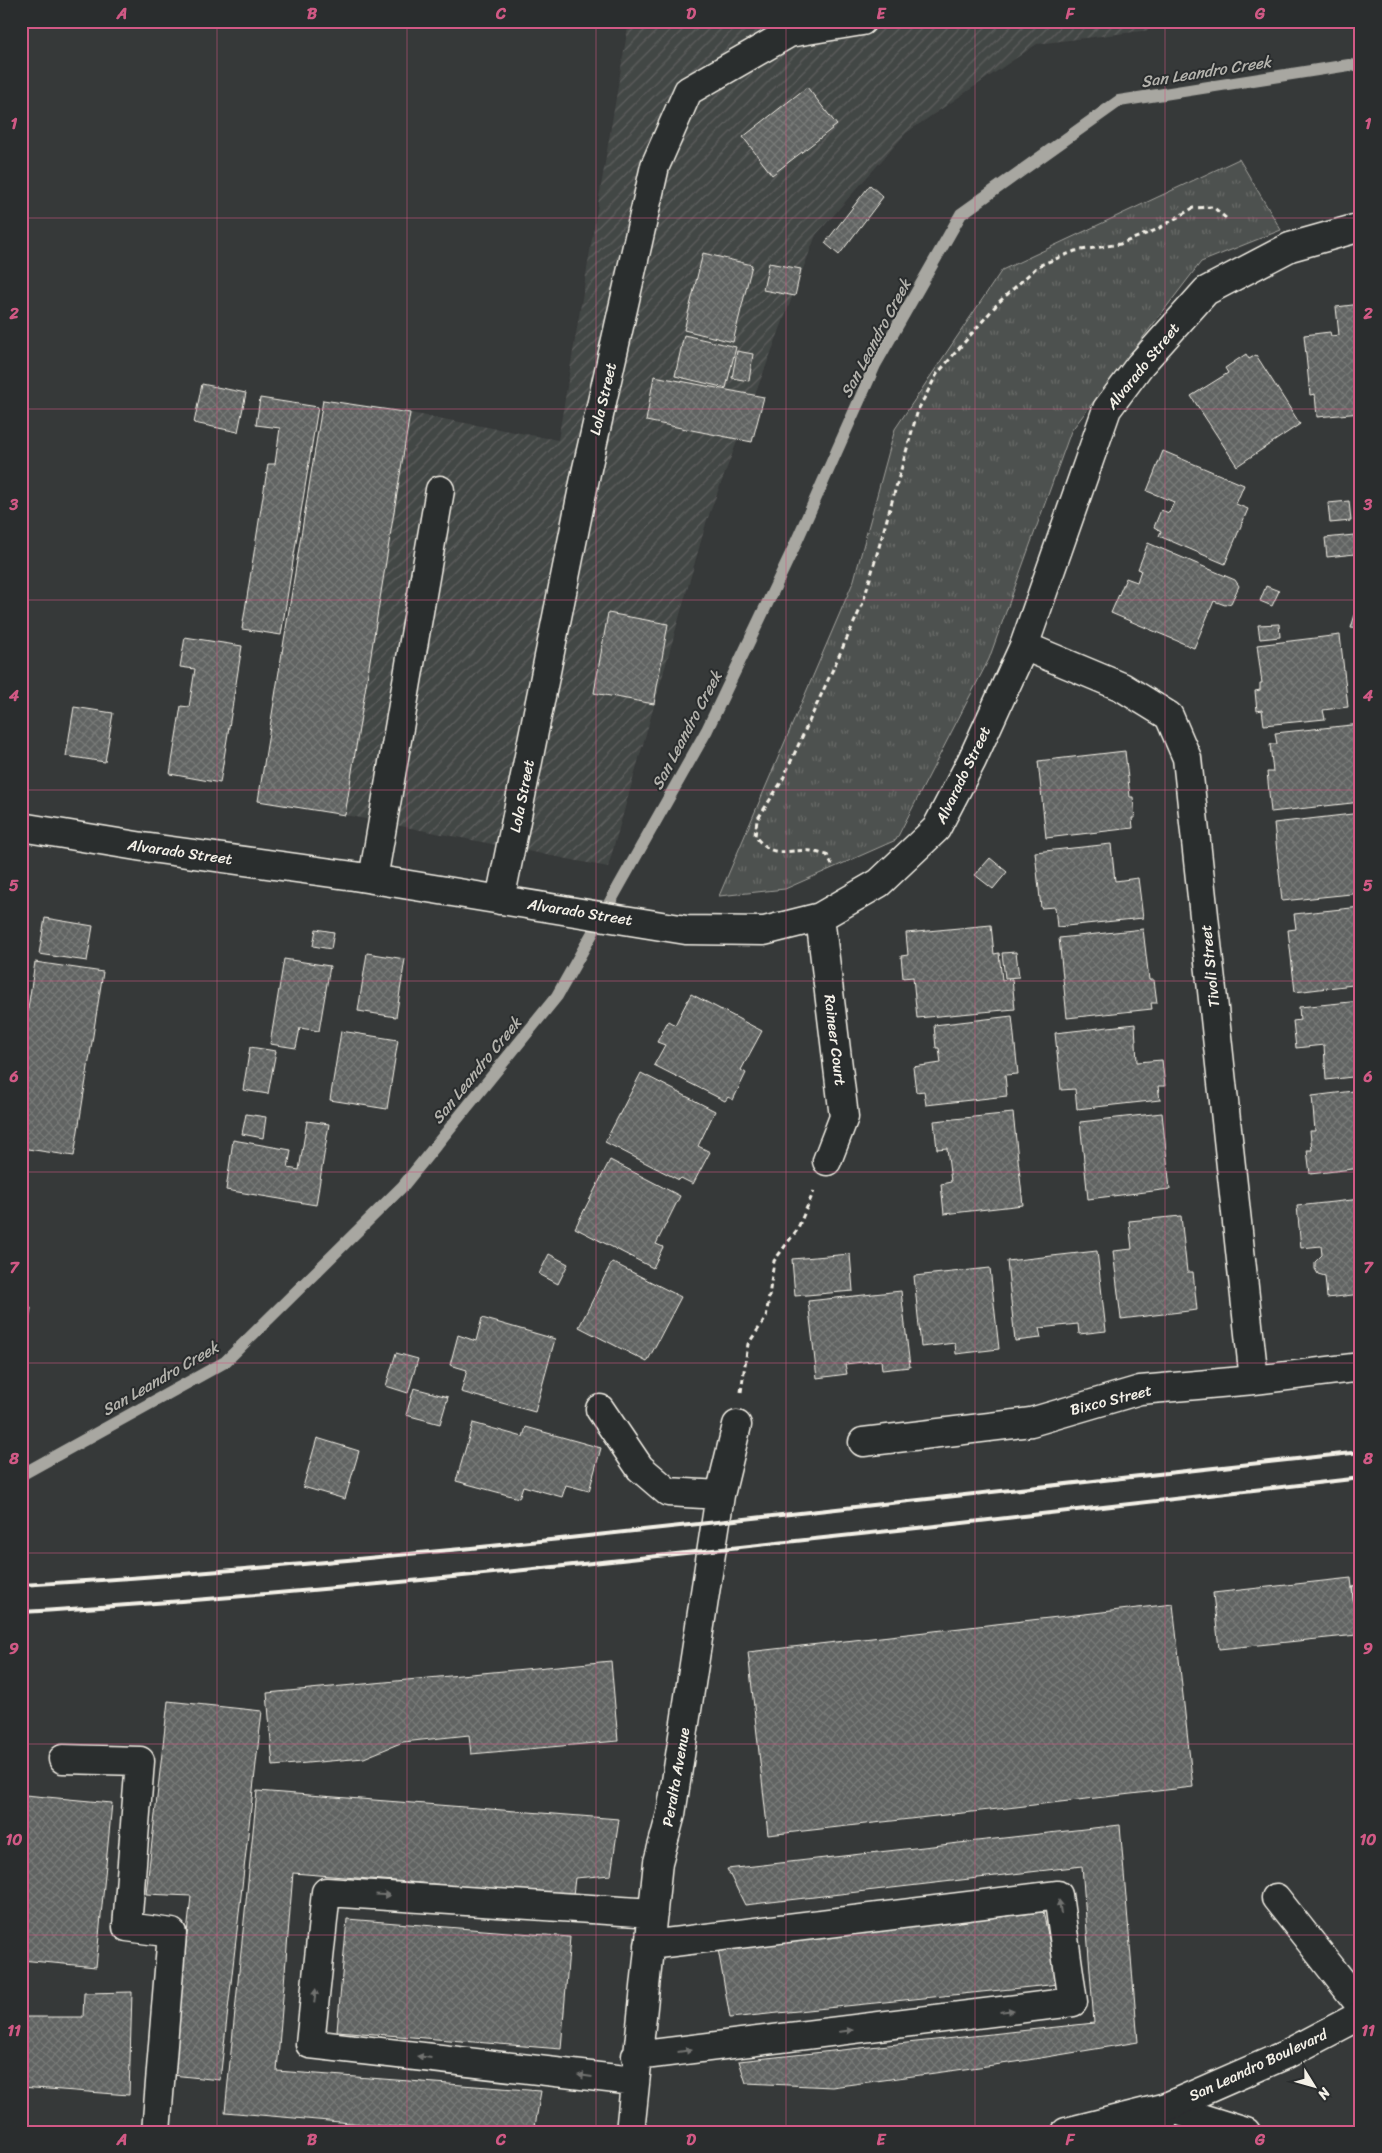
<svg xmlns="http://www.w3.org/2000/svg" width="1382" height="2153" font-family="Sriracha,sans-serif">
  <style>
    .industrial { fill: url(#industrial-furrows) }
    .park { fill: url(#park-tufts); stroke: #a1a19c }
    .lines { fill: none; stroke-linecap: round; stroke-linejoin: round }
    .stream { stroke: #a8a7a1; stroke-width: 12 }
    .building { fill: url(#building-cross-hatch); stroke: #f4f1e8 }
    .minor-casing { stroke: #f4f1e8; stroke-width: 31 }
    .major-casing { stroke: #f4f1e8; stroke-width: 31 }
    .path { stroke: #f4f1e8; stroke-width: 3; stroke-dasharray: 5 4; stroke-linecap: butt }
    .minor { stroke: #2a2d2e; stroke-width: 28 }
    .major { stroke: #2a2d2e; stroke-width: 28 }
    .rail { stroke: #f4f1e8; stroke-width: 4 }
    .oneway { fill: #71726f }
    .grid { fill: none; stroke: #d15985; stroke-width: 1; stroke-opacity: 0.55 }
    .labels { text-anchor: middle; stroke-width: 4; stroke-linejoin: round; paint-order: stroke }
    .street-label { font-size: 15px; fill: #f4f1e8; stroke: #2a2d2e }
    .water-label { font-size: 16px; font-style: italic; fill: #b4b3ad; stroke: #2a2d2e }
    .neatline { fill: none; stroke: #d15985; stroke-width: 2 }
    .grid-label { font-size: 16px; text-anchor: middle; font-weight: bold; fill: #d15985 }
  </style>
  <defs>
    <pattern id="industrial-furrows" width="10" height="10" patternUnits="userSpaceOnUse" patternTransform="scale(1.25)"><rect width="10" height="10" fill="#434645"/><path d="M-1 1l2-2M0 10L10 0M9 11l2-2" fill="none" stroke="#5f6160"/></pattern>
    <pattern id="park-tufts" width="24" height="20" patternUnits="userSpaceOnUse" patternTransform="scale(1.25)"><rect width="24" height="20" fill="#4e514f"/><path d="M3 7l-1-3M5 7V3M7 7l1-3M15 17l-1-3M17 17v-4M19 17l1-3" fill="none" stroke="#686a68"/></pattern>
    <pattern id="building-cross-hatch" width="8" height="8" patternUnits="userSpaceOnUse" patternTransform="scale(1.25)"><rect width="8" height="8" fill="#616362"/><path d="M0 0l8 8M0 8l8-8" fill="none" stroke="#787a78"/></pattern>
  </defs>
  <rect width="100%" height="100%" fill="#363939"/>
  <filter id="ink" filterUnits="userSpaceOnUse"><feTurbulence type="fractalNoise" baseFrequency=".02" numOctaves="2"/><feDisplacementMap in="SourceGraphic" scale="10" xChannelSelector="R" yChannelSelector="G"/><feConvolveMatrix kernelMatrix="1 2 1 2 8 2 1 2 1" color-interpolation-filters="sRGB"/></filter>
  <g filter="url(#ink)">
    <!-- industrial -->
    <path class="industrial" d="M629,21H1222L1037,44L906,133L816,235L707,520L608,867L345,815L410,413L558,440Z"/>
    <!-- park -->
    <path class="park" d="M1239,159L1281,230L1201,262L1071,431L989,659L896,840L785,889L719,896L854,580L895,429L1002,270Z"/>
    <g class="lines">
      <!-- stream -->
      <path class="stream" d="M21,1475L225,1362L403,1186L557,996L707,730L794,547L875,365L961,214L1119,101L1349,65L1361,66"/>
    </g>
    <!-- building -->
    <path class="building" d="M807,87L837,125L772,175L743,137Z
      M870,185L883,197L839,255L825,243Z
      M703,253L752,265L733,342L684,330Z
      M769,263L801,269L795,296L763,290Z
      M1361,304V413L1317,417L1315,394L1310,395L1304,335L1330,332L1331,336L1339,335L1336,307Z
      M684,335L736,347L726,388L675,376Z
      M737,351L753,354L749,381L732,378Z
      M1246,354L1249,359L1256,355L1300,424L1237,466L1191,396L1228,373L1225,368Z
      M654,376L764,397L752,442L646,421Z
      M202,384L246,393L238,432L194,423Z
      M260,398L318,407L281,635L242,629L268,464H275L280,428L256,425Z
      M323,400L410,413L345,815L258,801Z
      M1163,451L1244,485L1236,504L1248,509L1225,564L1159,536L1161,531L1154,527L1161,510L1169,513L1174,502L1147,491Z
      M1349,501L1351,521L1330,523L1328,503Z
      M1354,535L1355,554L1327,557L1325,538Z
      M1148,543L1235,580L1239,586L1231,603L1225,605L1214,601L1194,648L1111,613L1126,578L1137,582L1141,570L1138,569Z
      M1266,586L1279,591L1272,606L1260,601Z
      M1356,611L1361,612V630L1351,628Z
      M608,613L668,624L654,704L594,693Z
      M1279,624L1280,637L1260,639L1258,625Z
      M1340,635L1348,707L1323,710L1325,719L1264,725L1262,710L1257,711L1255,691L1260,690V683H1262L1257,645Z
      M185,637L242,646L220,783L170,774L181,706L189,707L195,669L180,667Z
      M74,707L113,713L105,762L66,756Z
      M1361,724V783H1359L1361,802L1271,812L1267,772H1273L1270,744H1277L1275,733Z
      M1125,751L1130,797H1133L1135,818H1132L1133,828L1046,838L1038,761Z
      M1361,813V893L1282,901L1274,823Z
      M1111,844L1115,881L1138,878L1143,918L1057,927L1055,907L1041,908L1035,852Z
      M990,858L1007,872L993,889L975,875Z
      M1361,907V984L1295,992L1288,930L1296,929L1294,914Z
      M45,918L93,926L87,961L39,954Z
      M991,925L994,954L999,953L1002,980L1012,979L1015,1009L917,1018L913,977L903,978L901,956L908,955L906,933Z
      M316,929L334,932L331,949L313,946Z
      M1143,929L1149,980H1154L1157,1003H1151L1152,1009L1067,1018L1059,938Z
      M1016,952L1019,977L1005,978L1002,953Z
      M367,953L405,959L396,1017L358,1011Z
      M284,959L330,966L319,1031L300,1028L296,1048L270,1044Z
      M35,962L103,972L74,1156L21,1148V1014L27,1015Z
      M691,994L762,1031L741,1070L746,1073L733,1100L728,1097L725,1101L654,1065L665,1045L657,1042L668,1021L675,1025Z
      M1361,1001V1076L1326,1080L1324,1045L1296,1048L1293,1021L1300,1020L1299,1007Z
      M1012,1016L1018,1074L1005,1075L1007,1096L926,1105L924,1091L916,1092L913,1067L941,1063L939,1048H936L934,1025Z
      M1135,1024L1137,1062L1162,1060L1165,1086H1158L1160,1100L1077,1109L1075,1089L1061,1090L1055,1033Z
      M341,1031L398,1040L387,1109L330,1100Z
      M250,1047L276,1051L268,1094L243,1090Z
      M641,1073L715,1111L698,1146L710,1152L693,1184L681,1178L679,1180L605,1142Z
      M1361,1090V1168L1310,1174L1307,1150H1312L1310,1131H1315L1312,1096Z
      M1013,1113L1023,1205L944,1214L941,1184L951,1182L947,1148L937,1149L934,1121Z
      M1162,1113L1170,1189L1088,1199L1080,1122Z
      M246,1114L266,1117L263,1138L242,1134Z
      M307,1121L329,1124L316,1205L226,1190L233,1140L291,1150L288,1168L299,1170Z
      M610,1160L680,1196L656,1244L663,1247L653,1268L575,1228Z
      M1361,1199V1294L1327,1298L1325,1276L1318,1274L1315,1269V1262L1322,1255L1321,1246L1301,1248L1297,1206Z
      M1181,1216L1187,1272H1193L1197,1310L1121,1319L1113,1251L1132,1249L1129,1221Z
      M1097,1251L1106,1331L1079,1334L1078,1324L1039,1328L1041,1338L1015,1341L1007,1261Z
      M549,1254L568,1264L558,1284L539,1274Z
      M850,1254L853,1291L795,1296L792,1259Z
      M612,1262L681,1297L647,1362L579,1327Z
      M990,1268L999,1349L956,1354L955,1343L921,1347L914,1276Z
      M901,1291L910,1367L882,1370L881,1360L845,1364L847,1374L817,1378L808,1301Z
      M21,1307L31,1308L28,1327L21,1326Z
      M482,1318L555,1339L535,1412L461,1392L467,1370L450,1365L458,1335L476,1341Z
      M396,1353L418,1359L408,1393L386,1386Z
      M414,1388L448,1397L440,1424L406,1415Z
      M473,1423L523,1437L526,1427L601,1448L589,1491L566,1485L562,1497L523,1486L519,1498L456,1481Z
      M317,1438L359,1451L345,1499L303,1487Z
      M1351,1578L1357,1635L1219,1649L1213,1593Z
      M1361,1586V1624L1357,1625L1352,1587Z
      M1173,1604L1193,1787L768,1835L748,1652Z
      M611,1661L618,1741L471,1754L469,1735L403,1742L364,1758L273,1766L267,1693Z
      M168,1701L262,1711L220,2080L172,2075L191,1896L146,1894Z
      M257,1791L619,1819L611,1875L575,1878L573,1895L293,1873L277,2071L541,2091L534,2132H455L225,2112Z
      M25,1795L112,1803L96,1967L21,1960V1829Z
      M1120,1825L1138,2042L1016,2062L832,2087L746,2083L739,2061L1094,2023L1082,1866L745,1905L727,1869Z
      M1043,1912L1059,1984L730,2018L718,1949Z
      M347,1919L570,1937L561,2049L337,2031Z
      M132,1992L129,2095L21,2087V2017H83L84,1993Z"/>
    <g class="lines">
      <!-- minor casing -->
      <g class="minor-casing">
        <path id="minor" d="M1024,646L1122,687L1169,716L1187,758L1254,1380
          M21,827L143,847L354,876L686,930L764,931L820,917L879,883L936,829L972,760L1024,646L1107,409L1140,365L1206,291L1290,247L1354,229H1361
          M373,879L440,490
          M500,900L586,473L655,166L688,91L789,33L862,21
          M820,917L844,1117L827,1161
          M600,1409L640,1468L668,1492L720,1495
          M863,1442L1031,1422L1140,1390L1254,1380L1361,1367
          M63,1759L140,1761L127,1927L172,1933L156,2132
          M1276,1898L1361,2006
          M636,2056L1073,2002L1058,1895L649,1945
          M634,2081L310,2044L326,1892L653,1913
          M630,2132L658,1862L671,1814L720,1495L737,1425
          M1160,2132L1166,2107L1246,2132"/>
      </g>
      <!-- major casing -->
      <g class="major-casing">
        <path id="major" d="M1066,2132L1166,2107L1285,2055L1361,2015"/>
      </g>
      <!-- path -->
      <path class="path" d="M832,865L827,855C822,854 816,852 811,851C786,848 774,861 755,836L757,820L782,781L863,603L918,410L937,374L999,302L1038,266L1075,251L1120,244L1156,230L1193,208L1213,207L1227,219
        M741,1392L748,1344L766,1318L774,1261L797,1230L814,1191"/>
      <!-- minor -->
      <use href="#minor" class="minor"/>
      <!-- major -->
      <use href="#major" class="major"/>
      <!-- rail -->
      <path class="rail" d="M21,1585C201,1575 381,1557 560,1539C827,1512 1094,1482 1361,1452
        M21,1612C222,1600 422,1581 621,1560C868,1534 1114,1506 1361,1478"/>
    </g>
    <!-- one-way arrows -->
    <defs><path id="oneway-solid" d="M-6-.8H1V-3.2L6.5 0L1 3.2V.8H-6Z" transform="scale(1.25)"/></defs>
    <g class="oneway">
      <use href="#oneway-solid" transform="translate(383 1895) rotate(4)"/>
      <use href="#oneway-solid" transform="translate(1060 1907) rotate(-98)"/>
      <use href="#oneway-solid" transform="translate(315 1996) rotate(-84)"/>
      <use href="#oneway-solid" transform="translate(1007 2011) rotate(-7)"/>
      <use href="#oneway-solid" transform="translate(846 2031) rotate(-7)"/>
      <use href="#oneway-solid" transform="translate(685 2051) rotate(-7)"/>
      <use href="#oneway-solid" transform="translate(424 2057) rotate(-173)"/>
      <use href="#oneway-solid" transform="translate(585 2076) rotate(-173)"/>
    </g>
  </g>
  <!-- grid -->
  <path class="grid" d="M217,21V2132M407,21V2132M596,21V2132M786,21V2132M975,21V2132M1165,21V2132M21,218H1361M21,409H1361M21,600H1361M21,790H1361M21,981H1361M21,1172H1361M21,1363H1361M21,1553H1361M21,1744H1361M21,1935H1361"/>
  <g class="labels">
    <!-- street labels -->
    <g class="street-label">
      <text transform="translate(1143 366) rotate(-51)" y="5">Alvarado Street</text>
      <text transform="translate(603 399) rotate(-77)" y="5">Lola Street</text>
      <text transform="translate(963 775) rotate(-64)" y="5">Alvarado Street</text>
      <text transform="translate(522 796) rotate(-79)" y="5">Lola Street</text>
      <text transform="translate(180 852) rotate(8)" y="5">Alvarado Street</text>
      <text transform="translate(580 912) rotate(9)" y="5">Alvarado Street</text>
      <text transform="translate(1210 966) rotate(-96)" y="5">Tivoli Street</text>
      <text transform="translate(835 1040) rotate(83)" y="5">Raineer Court</text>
      <text transform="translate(1111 1400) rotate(-14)" y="5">Bixco Street</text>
      <text transform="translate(676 1777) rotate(-80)" y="5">Peralta Avenue</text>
      <text transform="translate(1258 2065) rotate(-25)" y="5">San Leandro Boulevard</text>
    </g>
    <!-- water labels -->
    <g class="water-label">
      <text transform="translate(1206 71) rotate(-9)" y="6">San Leandro Creek</text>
      <text transform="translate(875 338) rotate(-62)" y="6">San Leandro Creek</text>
      <text transform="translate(686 730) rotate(-62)" y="6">San Leandro Creek</text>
      <text transform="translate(476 1070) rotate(-51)" y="6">San Leandro Creek</text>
      <text transform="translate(160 1378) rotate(-30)" y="6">San Leandro Creek</text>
    </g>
  </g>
  <!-- margin -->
  <rect width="1382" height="2153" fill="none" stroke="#2a2d2e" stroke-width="55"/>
  <!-- north arrow -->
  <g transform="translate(1314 2086) rotate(127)" stroke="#2a2d2e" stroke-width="4" paint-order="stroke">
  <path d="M0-4L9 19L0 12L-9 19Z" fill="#f4f1e8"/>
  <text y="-8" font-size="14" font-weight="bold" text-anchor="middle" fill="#f4f1e8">N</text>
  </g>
  <rect x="28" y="28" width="1326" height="2098" class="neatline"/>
  <g class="grid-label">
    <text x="122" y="19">A</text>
    <text x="312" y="19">B</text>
    <text x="501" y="19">C</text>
    <text x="691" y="19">D</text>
    <text x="881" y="19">E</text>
    <text x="1070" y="19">F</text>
    <text x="1260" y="19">G</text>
    <text x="14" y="129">1</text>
    <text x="1368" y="129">1</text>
    <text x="14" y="319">2</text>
    <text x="1368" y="319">2</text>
    <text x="14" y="510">3</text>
    <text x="1368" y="510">3</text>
    <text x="14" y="701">4</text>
    <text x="1368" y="701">4</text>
    <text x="14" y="891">5</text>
    <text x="1368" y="891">5</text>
    <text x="14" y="1082">6</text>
    <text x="1368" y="1082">6</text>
    <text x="14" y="1273">7</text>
    <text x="1368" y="1273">7</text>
    <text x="14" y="1464">8</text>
    <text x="1368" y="1464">8</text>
    <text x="14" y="1654">9</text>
    <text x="1368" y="1654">9</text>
    <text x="14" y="1845">10</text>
    <text x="1368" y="1845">10</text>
    <text x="14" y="2036">11</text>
    <text x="1368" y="2036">11</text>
    <text x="122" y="2145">A</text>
    <text x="312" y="2145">B</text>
    <text x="501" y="2145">C</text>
    <text x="691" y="2145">D</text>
    <text x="881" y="2145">E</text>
    <text x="1070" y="2145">F</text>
    <text x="1260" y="2145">G</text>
  </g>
</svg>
